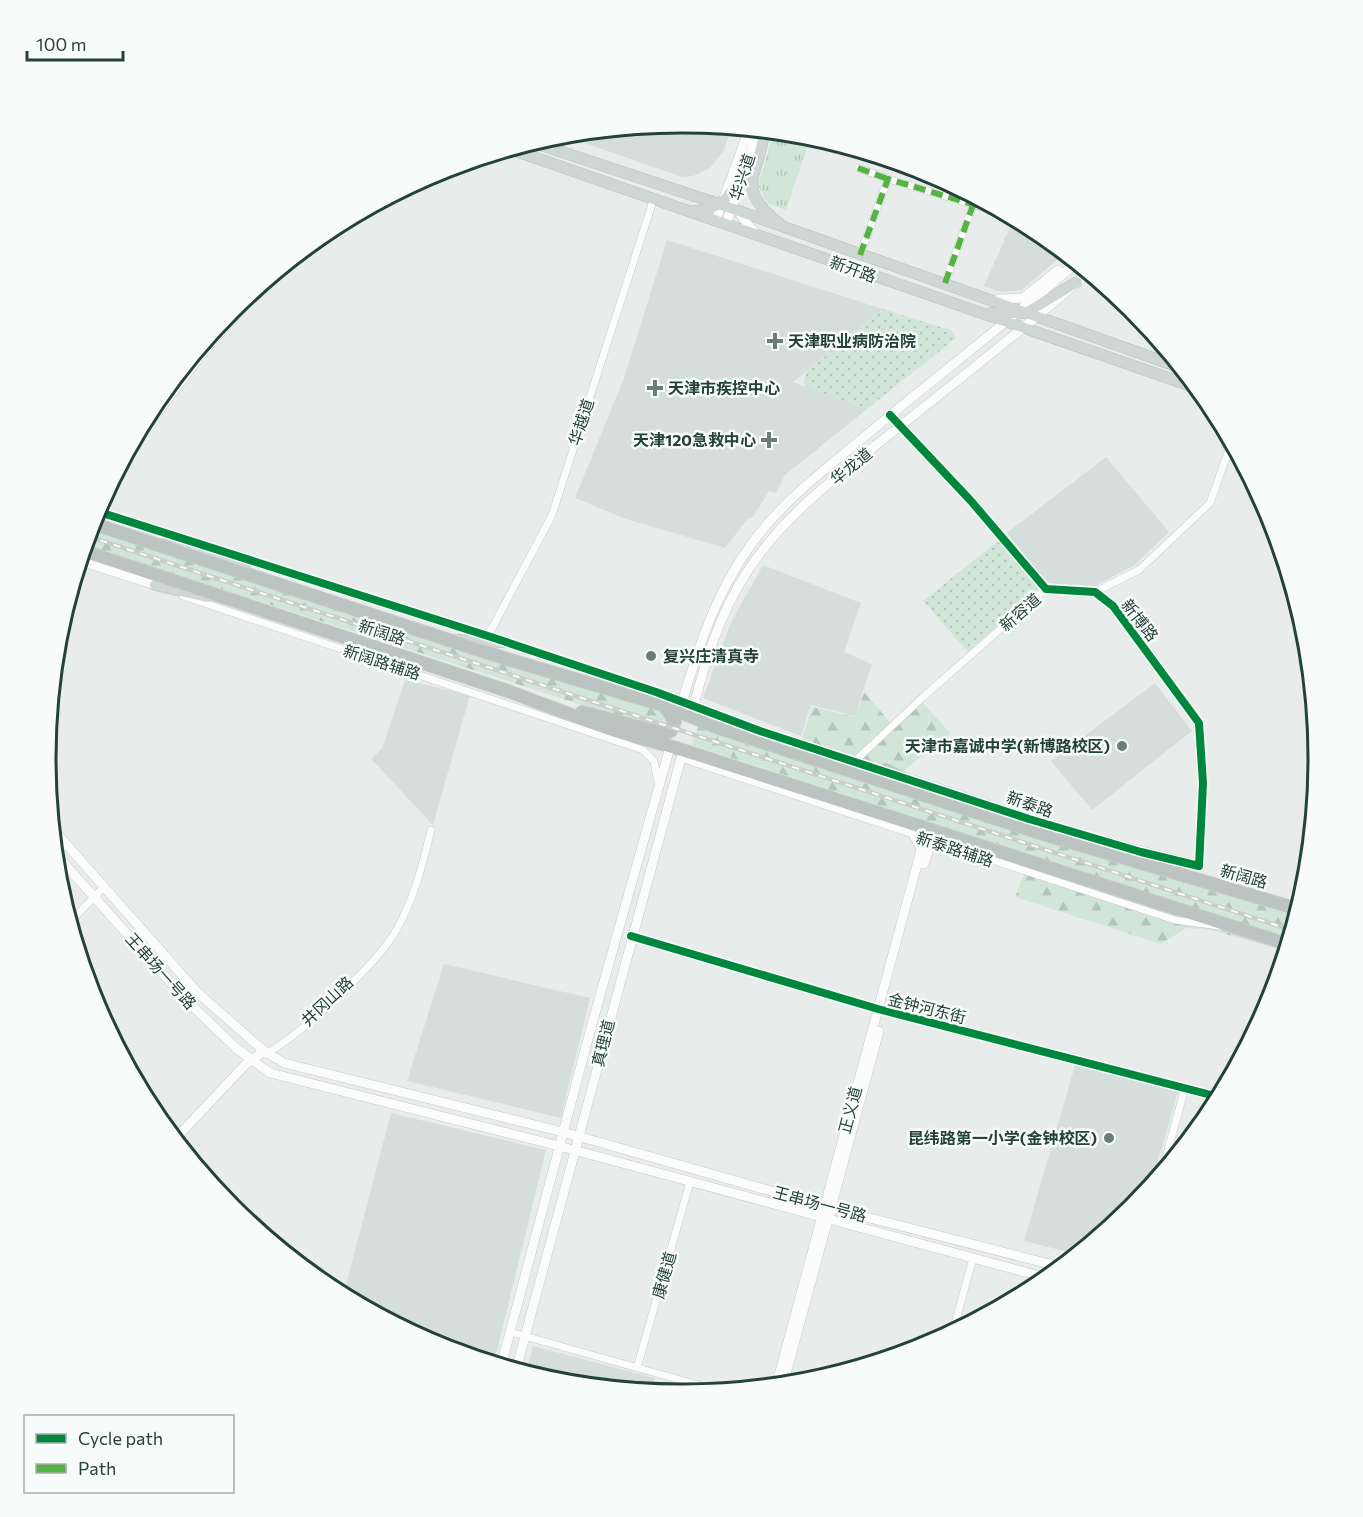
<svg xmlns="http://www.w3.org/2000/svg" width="1363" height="1517" font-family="Commissioner,'Noto Sans SC',sans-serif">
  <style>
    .built { fill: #d6dedb }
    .grass { fill: url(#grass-tufts) }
    .forest { fill: url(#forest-firs) }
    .park { fill: url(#park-dots) }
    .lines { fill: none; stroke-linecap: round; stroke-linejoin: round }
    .street-casing { stroke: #c5cac8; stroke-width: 8 }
    .secondary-casing { stroke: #c3cbc8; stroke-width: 10 }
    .primary-casing { stroke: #c3ccc9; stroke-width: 12 }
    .highway-casing { stroke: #c3ccc9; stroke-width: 14 }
    .street { stroke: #fcfcfc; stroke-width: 7 }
    .secondary { stroke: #fcfcfc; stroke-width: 9 }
    .primary { stroke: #cfd7d5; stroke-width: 10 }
    .highway { stroke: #bcc4c2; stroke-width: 12 }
    .rail-casing { stroke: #c9cdcc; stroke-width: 4.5 }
    .rail { stroke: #f7fbf9; stroke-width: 2; stroke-dasharray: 7; stroke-linecap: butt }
    .quiet { stroke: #55b346; stroke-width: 6; stroke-dasharray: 12 6; stroke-linecap: butt }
    .cycleway-casing { stroke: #f7fbf9; stroke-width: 11 }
    .cycleway { stroke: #00873e; stroke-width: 8 }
    .poi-dot { fill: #697e78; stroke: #f7fbf9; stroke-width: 2 }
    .labels { text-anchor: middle; stroke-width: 5; stroke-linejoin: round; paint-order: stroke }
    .street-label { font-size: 16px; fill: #24423a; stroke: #f7fbf9 }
    .poi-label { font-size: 16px; font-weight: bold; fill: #24423a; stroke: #f7fbf9; text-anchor: start }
    .rim { fill: none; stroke: #24423a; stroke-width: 3 }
  </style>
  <defs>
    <pattern id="grass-tufts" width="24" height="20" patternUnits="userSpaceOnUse" patternTransform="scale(1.5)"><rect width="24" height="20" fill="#d1e6d8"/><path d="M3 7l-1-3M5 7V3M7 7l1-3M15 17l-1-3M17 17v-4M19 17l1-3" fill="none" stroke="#b3c6ba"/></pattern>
    <pattern id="forest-firs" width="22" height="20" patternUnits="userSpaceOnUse" patternTransform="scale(1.5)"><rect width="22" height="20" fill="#d1e6d8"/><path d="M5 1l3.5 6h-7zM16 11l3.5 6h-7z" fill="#b3c6ba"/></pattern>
    <pattern id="park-dots" width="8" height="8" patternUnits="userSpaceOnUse" patternTransform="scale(1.5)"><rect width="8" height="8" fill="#d1e6d8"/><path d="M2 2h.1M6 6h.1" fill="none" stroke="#b3c6ba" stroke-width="1.8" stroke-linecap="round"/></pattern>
  </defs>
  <rect width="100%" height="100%" fill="#e8edeb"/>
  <!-- built -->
  <path class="built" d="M671,123L686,129L688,123L732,127L724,150L710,168L693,176L682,177L559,134Z
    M1014,218L1035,229L1065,253L1022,290L1001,292L984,286Z
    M667,240L883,309L793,382L867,409L785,475L776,493L769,491L753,517L747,520L725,548L626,519L575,498L624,378Z
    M1106,457L1169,532L1135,565L1095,586L1047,583L1007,533Z
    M763,565L861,603L844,652L872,664L855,716L811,705L801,736L703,698L731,622Z
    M405,680L470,695L433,825L371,759L382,748Z
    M1155,683L1192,731L1092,810L1051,761Z
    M444,964L590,998L561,1118L407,1081Z
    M1075,1065L1178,1092L1151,1185L1131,1209L1076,1254L1024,1241Z
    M391,1113L546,1150L494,1363L438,1346L343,1296Z
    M533,1346L655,1378L651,1392L557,1383L526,1373Z"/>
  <!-- grass -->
  <path class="grass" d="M774,132L808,144L786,210L767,203L758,185Z"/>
  <!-- forest -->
  <path class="forest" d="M89,529L662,710L671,718L668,728L657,729L84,545Z
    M864,692L894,727L923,703L950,733L902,772L802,739L812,707L855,717Z
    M698,727L895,793L1296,916L1285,951L1211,930L1186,928L1161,944L1015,897L1032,855L692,745Z"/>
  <!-- park -->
  <path class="park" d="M883,309L953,331L956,338L867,409L810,389L804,384L806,372Z
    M999,540L1039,588L968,652L923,601Z"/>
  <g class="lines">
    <!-- street casing -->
    <g class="street-casing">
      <path id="street" d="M787,132L948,183
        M858,168L888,179
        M860,255L888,179L982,207L984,202
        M945,283L973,205
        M890,415L971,501L1046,589H1050
        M96,511L167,534
        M204,546L488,636L656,692L733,721L855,761L923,697L1046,589L1095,592L1139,570L1210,503L1231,444
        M1091,591L1113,606L1199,723L1203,783L1199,866
        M183,596L643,750L654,761L658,782
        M488,636L552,515L654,198
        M681,758L1175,920L1219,926
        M69,923L104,887
        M631,936L878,1009L1219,1097
        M265,1054C300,1036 378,963 397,929C414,899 423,863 431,830
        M1162,1172L1185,1088
        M953,1331L973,1258
        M510,1332L720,1391
        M637,1368L690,1182"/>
    </g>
    <!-- secondary casing -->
    <g class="secondary-casing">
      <path id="secondary" d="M734,207L755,233
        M716,220L749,129
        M726,224L758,130
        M998,299L1023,298L1058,270
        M125,455L205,350L270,277
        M80,561L155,585
        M679,712C697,653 713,597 750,546C779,505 819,474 858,442C930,381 1005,325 1076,263
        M691,717C704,665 719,613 749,569C786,513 839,475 890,434C957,381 1024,329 1088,273
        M855,761L890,772
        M914,780L1070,832L1199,866
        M52,828L198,993L264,1051L284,1063L563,1132L831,1208L1061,1267
        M54,852L186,1000L236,1048L270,1073L559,1146L1047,1278
        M924,864L929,849L941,845
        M175,1139L246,1064L264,1051
        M501,1366L592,1024L670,747
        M516,1370L681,758
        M783,1385L879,1031
        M776,1386L920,854L921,848L915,837"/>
    </g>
    <!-- primary casing -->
    <g class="primary-casing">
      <path id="primary" d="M764,130C761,174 732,187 779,223
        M532,142L722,205L1179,367
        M510,149L1197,388
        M693,211C718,212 731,195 742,175
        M990,313H1026L1077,282
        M166,534L245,569
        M155,585L207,597
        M456,640L503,642"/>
    </g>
    <!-- highway casing -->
    <g class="highway-casing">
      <path id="highway" d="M91,523L507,659L663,705L719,728L1046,835L1298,909
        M83,551L508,691L609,729L676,748L1287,944
        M582,712L665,734L671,731L675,721L665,707
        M886,770L922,788"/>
    </g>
    <!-- street -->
    <use href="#street" class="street"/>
    <!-- secondary -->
    <use href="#secondary" class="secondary"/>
    <!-- primary -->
    <use href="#primary" class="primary"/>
    <!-- highway -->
    <use href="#highway" class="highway"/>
    <!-- rail casing -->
    <g class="rail-casing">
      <path id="rail" d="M87,536L1291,930"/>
    </g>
    <!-- rail -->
    <use href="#rail" class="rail"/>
    <!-- quiet -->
    <path class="quiet" d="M858,168L888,179
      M860,255L888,179L982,207L984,202
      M945,283L973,205"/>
    <!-- cycleway casing -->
    <g class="cycleway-casing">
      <path id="cycleway" d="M96,511L488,636L656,692L760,731L1029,819L1141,852L1199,866L1203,783L1199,723L1113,606L1095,592L1046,589L971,501L890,415
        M631,936L878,1009L1219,1097"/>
    </g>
    <!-- cycleway -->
    <use href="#cycleway" class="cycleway"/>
  </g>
  <!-- markers -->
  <g class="poi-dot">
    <path d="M772 332h6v6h6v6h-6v6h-6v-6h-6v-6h6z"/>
    <path d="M652 379h6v6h6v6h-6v6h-6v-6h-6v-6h6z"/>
    <path d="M766 431h6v6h6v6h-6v6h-6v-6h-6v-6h6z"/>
    <circle cx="651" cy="656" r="6"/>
    <circle cx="1122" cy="746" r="6"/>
    <circle cx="1109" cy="1138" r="6"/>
  </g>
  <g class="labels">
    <!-- street labels -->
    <g class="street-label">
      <text transform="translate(742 177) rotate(-72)" y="6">华兴道</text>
      <text transform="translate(853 269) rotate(20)" y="6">新开路</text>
      <text transform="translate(581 422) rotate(-72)" y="6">华越道</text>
      <text transform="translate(851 466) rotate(-39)" y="6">华龙道</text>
      <text transform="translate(1020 612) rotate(-41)" y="6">新容道</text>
      <text transform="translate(1140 620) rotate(52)" y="6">新博路</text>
      <text transform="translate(382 632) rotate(18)" y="6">新阔路</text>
      <text transform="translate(382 662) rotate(18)" y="6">新阔路辅路</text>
      <text transform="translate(1030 804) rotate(19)" y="6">新泰路</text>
      <text transform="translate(955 849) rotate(18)" y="6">新泰路辅路</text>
      <text transform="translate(1244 876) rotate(16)" y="6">新阔路</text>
      <text transform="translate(161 971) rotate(48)" y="6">王串场一号路</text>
      <text transform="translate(327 1001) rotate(-43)" y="6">井冈山路</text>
      <text transform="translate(927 1008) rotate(14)" y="6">金钟河东街</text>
      <text transform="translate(603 1043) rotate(-76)" y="6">真理道</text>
      <text transform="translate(850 1110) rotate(-75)" y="6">正义道</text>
      <text transform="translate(820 1204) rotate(15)" y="6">王串场一号路</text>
      <text transform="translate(664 1275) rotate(-74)" y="6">康健道</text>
    </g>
    <!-- poi labels -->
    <g class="poi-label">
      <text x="788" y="347">天津职业病防治院</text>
      <text x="668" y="394">天津市疾控中心</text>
      <text x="756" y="446" text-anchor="end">天津120急救中心</text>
      <text x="663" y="662">复兴庄清真寺</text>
      <text x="1110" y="752" text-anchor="end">天津市嘉诚中学(新博路校区)</text>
      <text x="1097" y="1144" text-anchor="end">昆纬路第一小学(金钟校区)</text>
    </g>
  </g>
  <!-- crop -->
  <path d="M0 0H1363V1517H0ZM681 133H683A625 625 0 0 1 1308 758V759A625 625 0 0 1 683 1384H681A625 625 0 0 1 56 759V758A625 625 0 0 1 681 133Z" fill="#f7fbf9" fill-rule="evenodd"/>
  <path class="rim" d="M681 133H683A625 625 0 0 1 1308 758V759A625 625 0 0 1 683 1384H681A625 625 0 0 1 56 759V758A625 625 0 0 1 681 133Z"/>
  <!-- legend -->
  <rect x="24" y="1415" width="210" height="78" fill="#f7fbf9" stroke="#a3b1ad" stroke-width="1.5"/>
  <rect x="36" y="1434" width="30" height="9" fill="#00873e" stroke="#a3b1ad" stroke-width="1.5"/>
  <text x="78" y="1445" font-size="18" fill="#24423a">Cycle path</text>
  <rect x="36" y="1464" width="30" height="9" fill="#55b346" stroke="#a3b1ad" stroke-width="1.5"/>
  <text x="78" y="1475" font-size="18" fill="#24423a">Path</text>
  <!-- scale -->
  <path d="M27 51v9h96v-9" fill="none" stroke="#24423a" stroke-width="3"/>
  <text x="36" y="51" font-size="18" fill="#24423a" stroke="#f7fbf9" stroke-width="4.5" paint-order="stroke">100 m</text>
</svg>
